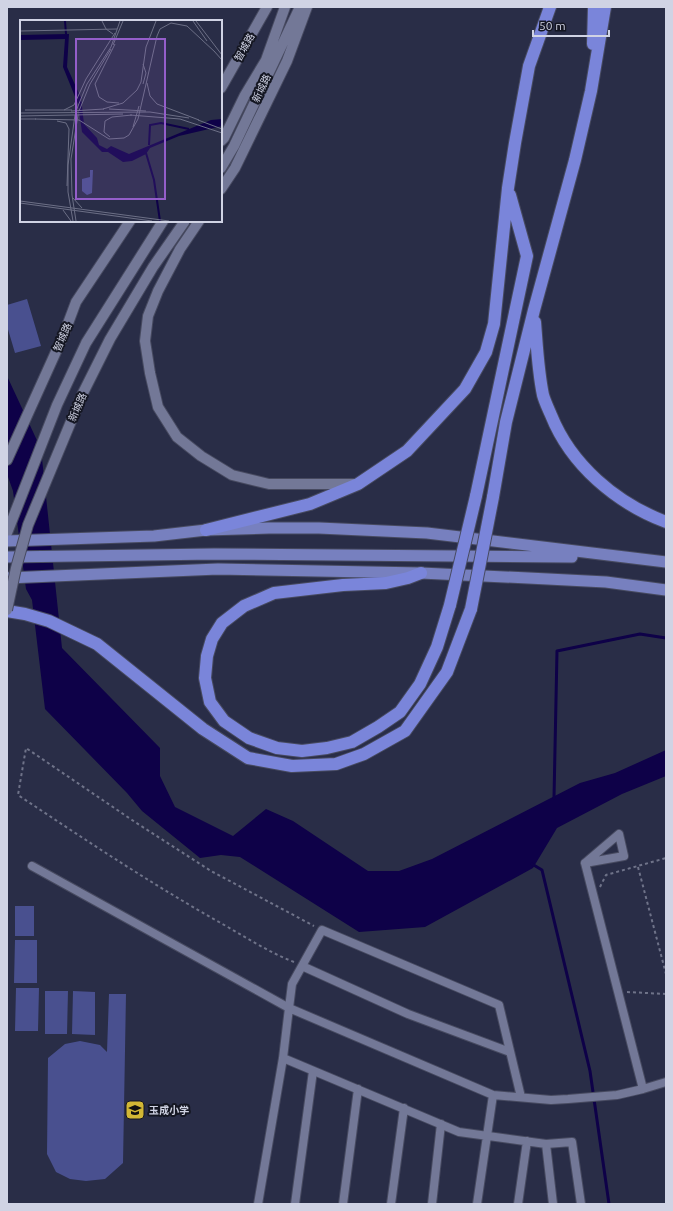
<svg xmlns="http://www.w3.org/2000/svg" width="673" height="1211" font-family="Ubuntu,'Noto Sans SC',sans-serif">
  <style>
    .green { fill: #49508f }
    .water { fill: #0e0148 }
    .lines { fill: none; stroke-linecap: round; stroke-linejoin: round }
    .stream { stroke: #0e0148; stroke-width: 3 }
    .minor-casing { stroke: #474a60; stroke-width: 10 }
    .tertiary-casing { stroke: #474a60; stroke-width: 12 }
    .primary-casing { stroke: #474a60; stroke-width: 13 }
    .motorway-casing { stroke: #474a60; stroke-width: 14 }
    .path { stroke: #6f7389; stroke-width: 2; stroke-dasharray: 3 3; stroke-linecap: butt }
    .minor { stroke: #737897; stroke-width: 8 }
    .tertiary { stroke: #737897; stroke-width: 10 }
    .primary { stroke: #7780bf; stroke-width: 11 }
    .motorway { stroke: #7a85da; stroke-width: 12 }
    .tertiary-bridge-casing { stroke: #474a60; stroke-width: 12; stroke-linecap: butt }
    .motorway-bridge-casing { stroke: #474a60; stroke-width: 14; stroke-linecap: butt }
    .tertiary-bridge { stroke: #737897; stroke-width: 10 }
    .motorway-bridge { stroke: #7a85da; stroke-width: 12 }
    .labels { text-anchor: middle; stroke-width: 4; stroke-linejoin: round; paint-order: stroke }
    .street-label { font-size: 10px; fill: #d0d3e4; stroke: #141622 }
    .poi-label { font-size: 10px; font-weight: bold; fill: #d0d3e4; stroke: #141622; text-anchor: start }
    .inset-river { fill: none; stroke: #0e0148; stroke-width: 2 }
    .inset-road { fill: none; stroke: #6c6f86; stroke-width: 1 }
    .view { fill: #945eca; fill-opacity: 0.15; stroke: #945eca; stroke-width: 2 }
    .inset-edge { fill: none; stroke: #d0d3e4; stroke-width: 2 }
  </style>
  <rect width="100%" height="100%" fill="#292d47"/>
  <!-- green -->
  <path class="green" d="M27,299L41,346L15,353L7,326V305Z
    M15,906H34V936H15Z
    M15,940H37V983H14Z
    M16,988H39L38,1031H15Z
    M45,991H68L67,1034H45Z
    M73,991L95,992V1035L72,1034Z
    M109,994H126L123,1163L105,1179L86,1181L70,1179L56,1172L47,1154L48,1058L65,1044L80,1041L100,1045L107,1052Z"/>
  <!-- water -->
  <path class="water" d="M7,376L41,449L62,648L160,748V776L175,807L233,836L266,809L293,821L368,871H399L432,859L580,783L615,773L666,750V776L622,794L557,828L533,868L425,927L359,932L240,857L221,855L200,858L142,811L127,793L45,709L32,600L26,589L13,491L7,474Z"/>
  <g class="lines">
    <!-- stream -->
    <path class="stream" d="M554,798L557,651L640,634L666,638
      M532,864L542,870L590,1071L609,1204"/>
    <!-- minor casing -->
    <g class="minor-casing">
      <path id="minor" d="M585,863L619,834L624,856L585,863L643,1089
        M32,866L289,1008L283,1058L258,1204
        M302,966L408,1014L510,1052
        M283,1058L459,1132L546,1144L572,1142L581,1204
        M521,1097L499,1005L322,930L292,984L289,1008L493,1095L551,1100L568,1099L617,1095L643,1089L666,1082
        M546,1144L553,1204
        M295,1204L313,1071
        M343,1204L358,1089
        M391,1204L404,1108
        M432,1204L441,1124
        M477,1204L493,1095
        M518,1204L527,1141"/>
    </g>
    <!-- tertiary casing -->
    <g class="tertiary-casing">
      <path id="tertiary" d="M221,88L267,7
        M221,141L224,138L245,95L266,60L285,7
        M221,168L234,146L300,7
        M221,189L235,168L287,61L307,7
        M199,221L180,249L158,291L148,316L145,341L150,373L158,407L177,437L201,456L232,475L269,484H354
        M7,460L64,334L76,302L130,221
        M7,533L57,405L86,343L163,221"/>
    </g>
    <!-- primary casing -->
    <g class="primary-casing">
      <path id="primary" d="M7,541L154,536L206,530L269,528H319L427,533L666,562
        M7,557L214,554L572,557
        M7,578L218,569L421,573L548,579L606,582L666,590"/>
    </g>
    <!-- motorway casing -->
    <g class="motorway-casing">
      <path id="motorway" d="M593,44L594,7
        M535,322C537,347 538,371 543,395C545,402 548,408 551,415C571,465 616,503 666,522
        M476,496L527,256L510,195
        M493,497L506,422L534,310L575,160L591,91L605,7
        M206,530L310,504L358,484L407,451L465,389L486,352L494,324L508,188L515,143L529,66L550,7
        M421,573L408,578L386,583L343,585L274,593L244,606L222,623L212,639L207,656L205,678L210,702L224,721L249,738L277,748L302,751L327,748L352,742L378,727L400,712L420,684L437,647L450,605
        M7,611L25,614L49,621L97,644L203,729L248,758L292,766L336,764L364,754L405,731L447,672L471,609"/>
    </g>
    <!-- path -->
    <path class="path" d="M638,867L666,974
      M600,887L606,875L666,858
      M294,962C268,952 244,936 219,922C150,883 84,839 18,795L26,748L135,822L211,871L314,926
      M627,992L666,994"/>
    <!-- minor -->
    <use href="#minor" class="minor"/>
    <!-- tertiary -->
    <use href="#tertiary" class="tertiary"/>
    <!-- primary -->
    <use href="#primary" class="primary"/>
    <!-- motorway -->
    <use href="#motorway" class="motorway"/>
    <!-- tertiary-bridge casing -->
    <g class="tertiary-bridge-casing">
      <path id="tertiary-bridge" d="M7,610L16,568L28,525L82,395L110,339L153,267L185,221"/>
    </g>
    <!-- motorway-bridge casing -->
    <g class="motorway-bridge-casing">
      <path id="motorway-bridge" d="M450,605L476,496
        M471,609L493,497"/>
    </g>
    <!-- tertiary-bridge -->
    <use href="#tertiary-bridge" class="tertiary-bridge"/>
    <!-- motorway-bridge -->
    <use href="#motorway-bridge" class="motorway-bridge"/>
  </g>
  <!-- icons -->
  <defs>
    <g id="school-square" transform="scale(1)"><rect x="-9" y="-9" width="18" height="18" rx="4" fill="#d2b735" stroke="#141622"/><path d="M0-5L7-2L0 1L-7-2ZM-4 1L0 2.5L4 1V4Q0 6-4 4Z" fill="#111"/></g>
  </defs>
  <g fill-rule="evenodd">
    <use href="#school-square" x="135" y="1110"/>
  </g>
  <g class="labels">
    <!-- street labels -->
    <g class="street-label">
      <text transform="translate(244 47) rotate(-61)" y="4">智城路</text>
      <text transform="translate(261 88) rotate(-65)" y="4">新城路</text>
      <text transform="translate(62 337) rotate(-67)" y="4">智城路</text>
      <text transform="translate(77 407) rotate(-67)" y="4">新城路</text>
    </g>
    <!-- poi labels -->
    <g class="poi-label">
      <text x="149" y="1114">玉成小学</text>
    </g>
  </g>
  <!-- overview -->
  <g transform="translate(20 20)">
    <rect width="202" height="202" fill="#292d47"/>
    <path d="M70,150H73L72,173L67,175L62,171V159L70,157Z" fill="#49508f"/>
    <path d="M49,14L47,47L61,78L64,104L77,118L79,125L87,129L91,126L109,134L191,100L202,99V106L159,116L130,128L126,134L112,141L103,142L88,132H82L62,112L58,84L43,47L45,19L0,20V15Z" fill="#0e0148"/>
    <path class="inset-river" d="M45,1L46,14M129,125L130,105L141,103L169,109M126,133L134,160L140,201"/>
    <path class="inset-road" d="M82,1L86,9L93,14M173,1L187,21M176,1L202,35M0,11L97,9M95,24L75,64L79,77L87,82L99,83M93,25L103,1M194,31L202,40M123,44L126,53L123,64M127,63L130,76L137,84L179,100M83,89L103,83L117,70L121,62L126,27L136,1M89,89L126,91M5,90H52M44,90L54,85L66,59L95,13M51,91L84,89M56,91L67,64L91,27L100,1M59,91L70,64L91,29M0,93L130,92L169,98M110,95L160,99L202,113M0,96L103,94M0,99H16M15,99L59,100L89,119L104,118L109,115L118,99L137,16L140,9L151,3L167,6L195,32M178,100L202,109M37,101L46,103L49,109L47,166M113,107L119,86M90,117L84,112L85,101L92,97L112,95M53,178L62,188M0,181L149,201M0,183L132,201M43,190L51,201M53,201L48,172V145L55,95M56,201L52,175L51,139L58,95"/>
    <path class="view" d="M56,19H145V179H56Z"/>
    <rect width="202" height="202" class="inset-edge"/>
  </g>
  <!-- border -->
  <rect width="673" height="1211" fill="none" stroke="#d0d3e4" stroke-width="16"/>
  <!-- scale -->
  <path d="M533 30v6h76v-6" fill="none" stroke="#d0d3e4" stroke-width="2"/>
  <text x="539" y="30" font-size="12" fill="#d0d3e4" stroke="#141622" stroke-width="3" paint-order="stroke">50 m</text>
</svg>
